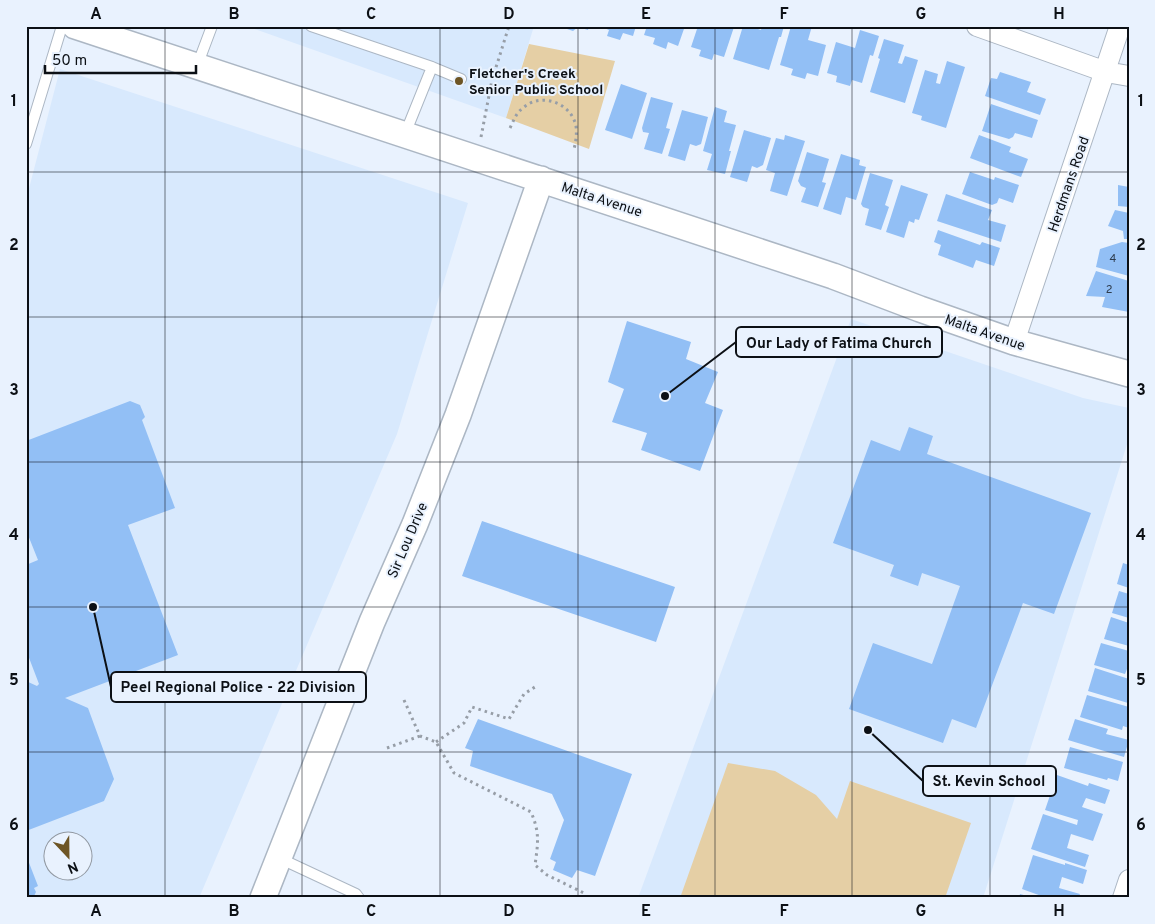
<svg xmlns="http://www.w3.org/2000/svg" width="1155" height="924" font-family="Overpass,sans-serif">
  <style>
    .built { fill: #d8e9fd; fill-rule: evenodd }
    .green { fill: #e5cfa5 }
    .building { fill: #92bff5 }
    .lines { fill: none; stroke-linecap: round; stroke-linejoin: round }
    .service-casing { stroke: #acb7c4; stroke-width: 12 }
    .minor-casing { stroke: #acb7c4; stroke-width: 22 }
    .tertiary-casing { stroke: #acb7c4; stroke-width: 28 }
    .path { stroke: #979ea7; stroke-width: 3; stroke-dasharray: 2.5 4; stroke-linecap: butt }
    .service { stroke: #fff; stroke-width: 10 }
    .minor { stroke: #fff; stroke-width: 20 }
    .tertiary { stroke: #fff; stroke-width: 25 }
    .grid { fill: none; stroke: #0c1015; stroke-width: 1; stroke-opacity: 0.55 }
    .poi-dot { fill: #6d5525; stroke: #e9f2fe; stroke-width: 2 }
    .labels { text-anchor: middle; stroke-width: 4; stroke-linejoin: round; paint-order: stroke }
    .number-label { font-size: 11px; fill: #2e3c4d }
    .poi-label { font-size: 14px; font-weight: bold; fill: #0c1015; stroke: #e9f2fe; text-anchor: start }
    .street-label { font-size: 14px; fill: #0c1015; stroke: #e9f2fe }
    .leader { fill: none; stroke: #0c1015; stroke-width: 2 }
    .callout-dot { fill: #0c1015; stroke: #e9f2fe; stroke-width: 2 }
    .callout { fill: #e9f2fe; stroke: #0c1015; stroke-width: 2 }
    .callout-label { font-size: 15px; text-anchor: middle; font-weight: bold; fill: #0c1015 }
    .neatline { fill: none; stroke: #0c1015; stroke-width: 2 }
    .grid-label { font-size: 16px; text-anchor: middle; font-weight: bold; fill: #0c1015 }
  </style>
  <rect width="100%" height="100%" fill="#e9f2fe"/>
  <!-- built -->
  <path class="built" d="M246,26H534L506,118Z
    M60,69L468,203L397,434L199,898H26V200ZM52,842H82V872H52Z
    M851,319L1083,398L1129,408V438L983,898H638Z"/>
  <!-- green -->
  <path class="green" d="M529,44L615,61L589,149L506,118Z
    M728,763L775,771L816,795L837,819L850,781L971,823L945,898H680Z"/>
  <!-- building -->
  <path class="building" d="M566,26H589L588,30L578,27L573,31L567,29Z
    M599,26H636L633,36L623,33L620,40L607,36L609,30Z
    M647,26H685L678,46L668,42L666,49L653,44L655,38L644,35Z
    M698,26L734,27L724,57L714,54L712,60L699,56L701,50L691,47Z
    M743,26H759L758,29L761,30L762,26H784L781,37H779L769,70L733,59Z
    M791,26H812L808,40L826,45L818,76L807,73L805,79L791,75L793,69L780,65Z
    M860,30L879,36L873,56L870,55L862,83L852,80L850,86L836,82L837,76L827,73L836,42L855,48Z
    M884,39L904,45L898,63L902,64L905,56L918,60L905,103L870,92L880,59L878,58Z
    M947,61L965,67L946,128L921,120L922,116L912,113L925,70L938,74L936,83L940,84Z
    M1000,72L1031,82L1027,92L1046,99L1040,115L985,96L991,78L997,79Z
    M621,84L647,93L632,139L605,130Z
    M651,97L673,103L666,128L670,129L662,154L644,149L649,133L643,132L642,128Z
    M991,104L1038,120L1032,138L1015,133L1013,137L1009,139L982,131Z
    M715,107L727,111L724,122L736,125L729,151H731L725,174L707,170L712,154L703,151Z
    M682,110L708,117L701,144L696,146L690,144L685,161L668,156Z
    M744,130L771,138L763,165L757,168L752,166L747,182L730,177Z
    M785,135L805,141L787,196L770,191L775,173L766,170L776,138L784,140Z
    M979,135L1011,147L1009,152L1028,159L1021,177L970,158Z
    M807,152L829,159L822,182L826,183L818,207L801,202L806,188L801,186L798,181Z
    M841,154L860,160L859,165L866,167L856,200L846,197L841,215L823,209Z
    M970,172L994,180L995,177L1019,185L1013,203L999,198L997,203L992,205L962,194Z
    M870,173L893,180L885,205L889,207L881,230L865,225L869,209L863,207L861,204Z
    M901,185L928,194L919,220L915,219L914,223L909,221L904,238L886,232Z
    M1118,185L1129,187V207L1118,206Z
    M946,194L992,210L988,220L1006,225L1001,242L937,221Z
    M1115,210L1129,213V239H1124L1123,231L1108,226Z
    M938,230L980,245L982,242L1000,248L994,266L976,260L973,268L938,255L941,245L934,242Z
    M1122,242L1129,243V276L1096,267L1100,249Z
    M1096,271L1129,281V312L1102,307L1105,297L1086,296Z
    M627,321L691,342L686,359L718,372L705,403L723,410L700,471L641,450L647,433L612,422L624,389L608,382Z
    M130,401L140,405L145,417L142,420L175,508L128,525L178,655L65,698L88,708L114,779L104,801L26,831V681L37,686L39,684L26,650V565L38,560L26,530V441Z
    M909,427L933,436L927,454L1091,513L1054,614L1023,603L976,728L952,719L943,743L849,709L873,643L932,664L960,586L922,573L918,586L890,576L894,565L833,543L871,440L900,451Z
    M482,521L675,587L656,642L462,576Z
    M1123,563L1129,565V588L1117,584Z
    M1119,591L1129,594V618L1112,613Z
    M1111,617L1129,623V646L1104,639Z
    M1101,643L1129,651V670L1127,669L1125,674L1094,665Z
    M1095,668L1129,679L1128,703L1088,691Z
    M1087,695L1129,707V728L1123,726L1122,730L1080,717Z
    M478,719L632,774L595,876L577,870L572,878L553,870L556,862L550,859L564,820L552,794L470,766L473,751L465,748Z
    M1075,719L1108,729L1106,734L1129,740L1124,757L1068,740Z
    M1070,747L1123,762L1118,781L1108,778L1107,780L1064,768Z
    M1057,775L1088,786L1089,783L1110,790L1105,804L1086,798L1082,807L1103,814L1093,841L1071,834L1067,848L1089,855L1085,867L1031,849L1043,814L1077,825L1078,820L1045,810Z
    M26,855L38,886L34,888L36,892L33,898H26Z
    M1033,855L1065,865V863L1087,870L1083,884L1062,877L1059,888L1080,894L1078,898H1047L1022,889Z
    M1020,894L1031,897V898H1019Z"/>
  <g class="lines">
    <!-- service casing -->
    <g class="service-casing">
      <path id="service" d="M311,26L432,67L461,79
        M197,66L212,26
        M405,134L432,67
        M26,144L62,26
        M279,858L356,894L359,898"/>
    </g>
    <!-- minor casing -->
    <g class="minor-casing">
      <path id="minor" d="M977,26L1106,72L1129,76
        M1014,342L1120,26
        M1123,898L1129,880"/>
    </g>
    <!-- tertiary casing -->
    <g class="tertiary-casing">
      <path id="tertiary" d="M75,26L833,276L920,309L1014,342L1129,374
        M263,898L372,622L415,524L458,415L541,179"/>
    </g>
    <!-- path -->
    <path class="path" d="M510,128C514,120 516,113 523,108C540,92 571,102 576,126C577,134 576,141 574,149
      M481,137L492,80L509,26
      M404,700L420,736L436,742L454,773L531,812C540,833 538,843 535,865L547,875L584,893
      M436,742L464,723L472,707L509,719L524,694L538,685
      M387,748L420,736"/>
    <!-- service -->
    <use href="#service" class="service"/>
    <!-- minor -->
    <use href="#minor" class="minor"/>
    <!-- tertiary -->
    <use href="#tertiary" class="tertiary"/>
  </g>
  <!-- grid -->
  <path class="grid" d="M165,26V898M302,26V898M440,26V898M578,26V898M715,26V898M852,26V898M990,26V898M26,172H1129M26,317H1129M26,462H1129M26,607H1129M26,752H1129"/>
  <!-- markers -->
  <circle class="poi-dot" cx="459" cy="81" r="5"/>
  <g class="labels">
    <!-- number labels -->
    <g class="number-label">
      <text x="1113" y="262">4</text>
      <text x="1109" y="293">2</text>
    </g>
    <!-- poi labels -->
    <g class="poi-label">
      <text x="469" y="78">Fletcher's Creek<tspan x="469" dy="16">Senior Public School</tspan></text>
    </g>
    <!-- street labels -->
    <g class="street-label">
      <text transform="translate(1068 184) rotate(-71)" y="5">Herdmans Road</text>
      <text transform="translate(602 199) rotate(18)" y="5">Malta Avenue</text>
      <text transform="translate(985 332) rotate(19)" y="5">Malta Avenue</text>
      <text transform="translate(407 540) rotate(-67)" y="5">Sir Lou Drive</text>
    </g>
  </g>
  <!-- callouts -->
  <path class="leader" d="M665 396L736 342M93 607L111 687M868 730L923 781"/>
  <g class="callout-dot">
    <circle cx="665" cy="396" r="5"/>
    <circle cx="93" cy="607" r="5"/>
    <circle cx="868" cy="730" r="5"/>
  </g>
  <g class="callout">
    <rect x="736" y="327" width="206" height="30" rx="5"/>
    <rect x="111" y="672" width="255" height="30" rx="5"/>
    <rect x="923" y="766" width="133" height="30" rx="5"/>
  </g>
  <g class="callout-label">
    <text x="839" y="348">Our Lady of Fatima Church</text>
    <text x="238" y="692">Peel Regional Police - 22 Division</text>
    <text x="989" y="786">St. Kevin School</text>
  </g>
  <!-- border -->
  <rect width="1155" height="924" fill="none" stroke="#e9f2fe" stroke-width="55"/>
  <!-- north arrow -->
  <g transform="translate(68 856) rotate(158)"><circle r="24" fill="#e9f2fe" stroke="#9198a1"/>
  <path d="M0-4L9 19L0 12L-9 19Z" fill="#6d5525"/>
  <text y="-8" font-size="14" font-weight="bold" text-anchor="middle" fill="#0c1015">N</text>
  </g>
  <!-- scale -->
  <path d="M45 65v8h151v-8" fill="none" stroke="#0c1015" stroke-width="2.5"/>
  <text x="52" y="65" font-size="15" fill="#0c1015" stroke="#e9f2fe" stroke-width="4" paint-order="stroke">50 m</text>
  <rect x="28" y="28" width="1100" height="868" class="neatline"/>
  <g class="grid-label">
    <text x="96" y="19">A</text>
    <text x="234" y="19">B</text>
    <text x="371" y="19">C</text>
    <text x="509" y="19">D</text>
    <text x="646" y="19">E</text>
    <text x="784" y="19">F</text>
    <text x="921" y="19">G</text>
    <text x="1059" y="19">H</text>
    <text x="14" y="106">1</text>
    <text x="1141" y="106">1</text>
    <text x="14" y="250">2</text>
    <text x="1141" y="250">2</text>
    <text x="14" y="395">3</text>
    <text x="1141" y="395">3</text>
    <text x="14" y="540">4</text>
    <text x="1141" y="540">4</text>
    <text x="14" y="685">5</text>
    <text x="1141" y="685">5</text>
    <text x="14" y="830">6</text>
    <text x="1141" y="830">6</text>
    <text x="96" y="916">A</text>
    <text x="234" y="916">B</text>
    <text x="371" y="916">C</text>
    <text x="509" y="916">D</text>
    <text x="646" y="916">E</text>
    <text x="784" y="916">F</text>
    <text x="921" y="916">G</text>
    <text x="1059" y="916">H</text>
  </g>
</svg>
